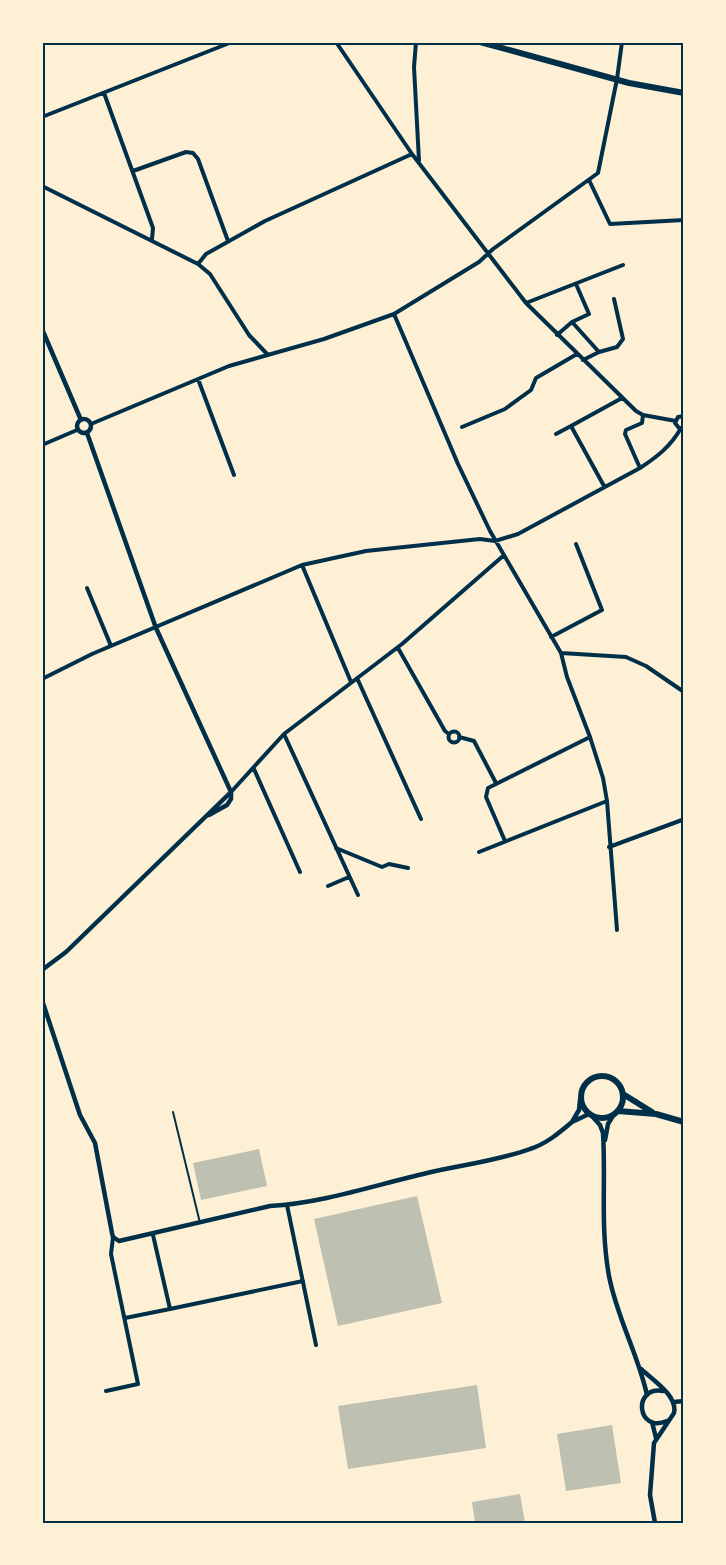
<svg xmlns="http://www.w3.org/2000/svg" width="726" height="1565" font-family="'Space Grotesk',sans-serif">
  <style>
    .building { fill: #bec0b2 }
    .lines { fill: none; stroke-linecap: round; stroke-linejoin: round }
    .service { stroke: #003049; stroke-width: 2 }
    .minor { stroke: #003049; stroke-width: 4 }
    .tertiary { stroke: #003049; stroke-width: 4.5 }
    .primary { stroke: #003049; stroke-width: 6 }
    .neatline { fill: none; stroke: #003049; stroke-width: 2 }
  </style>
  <rect width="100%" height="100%" fill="#fdf0d5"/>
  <!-- building -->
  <path class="building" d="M259,1149L267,1186L201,1200L193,1163Z
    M417,1196L442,1303L338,1326L314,1219Z
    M477,1385L486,1448L348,1469L338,1406Z
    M612,1425L621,1483L566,1491L557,1434Z
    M520,1494L525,1523H475L472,1502Z"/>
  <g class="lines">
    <!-- service -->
    <path class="service" d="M173,1112L200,1223"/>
    <!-- minor -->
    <path class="minor" d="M336,42L412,154L526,303L636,411L643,415L676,421
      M416,42L414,67L419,161
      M104,93L153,228L152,239
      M42,117L232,42
      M133,171L186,152L193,153L198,159L228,241
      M589,180L610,224L684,220
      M42,186L198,264L210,274L249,335L268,355
      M198,264L206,254L265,221L412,154
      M526,303L623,265
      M394,314L458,464L490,531L561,653L567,677L590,737L603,778L607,801L617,930
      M572,322L599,352L583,360
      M557,335L572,322L589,314L576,284
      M599,352L617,347L623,339L614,299
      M198,379L234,475
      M684,416L678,417L675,423L679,428H684
      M91,424L229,366L324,339L394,314L479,262L493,249L598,173L617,79L622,42
      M462,427L505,409L531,390L536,378L577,354
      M556,434L571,426
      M42,445L77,430
      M640,468L625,434L626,430L642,423L643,415
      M604,486L571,426L622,398
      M302,565L351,682
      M87,588L111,646
      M551,637L602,610L576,544
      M398,648L445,731L449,734
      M561,653L626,657L646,666L684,692
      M357,678L421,819
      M42,679L92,654L302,565L366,551L480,539L495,541L518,534L640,468C657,457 671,446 681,428
      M448.5 737a5.5 5.5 0 1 1 11 0a5.5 5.5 0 1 1-11 0Z
      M284,734L358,895
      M459,737L474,741L496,783
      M254,769L300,872
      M231,792L284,734L402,644L503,556
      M505,841L486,797L488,788L590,737
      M609,847L682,820
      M336,848L382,867L389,864L408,868
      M479,852L607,801
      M328,886L349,877
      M287,1205L316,1345
      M153,1235L170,1309L303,1281
      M125,1318L170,1309
      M106,1391L138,1384L111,1254L113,1237"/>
    <!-- tertiary -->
    <path class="tertiary" d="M42,329L81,420
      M77 426a7 7 0 1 1 14 0a7 7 0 1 1-14 0Z
      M87,433L156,628L231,792V799L227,805L209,815
      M42,970L66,952L231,792
      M42,1000L80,1115L95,1143L112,1233L113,1237L119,1241L270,1206C323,1203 375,1185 427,1173C461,1165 497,1161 530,1149C546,1144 559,1133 572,1122
      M580,1100L579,1110L572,1122L589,1114
      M591,1115L600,1125L603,1133C606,1182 600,1226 609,1276C617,1318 638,1354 647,1395
      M605,1140L608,1124L614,1114
      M641,1369C653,1380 678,1396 674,1413L654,1443L650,1495L655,1523
      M663,1391C632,1386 637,1434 667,1421
      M674,1402L684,1401
      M652,1422L656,1438"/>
    <!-- primary -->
    <path class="primary" d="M480,42L629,83L684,93
      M581 1097a21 21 0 1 1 42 0a21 21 0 1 1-42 0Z
      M623,1094L652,1112
      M618,1111L656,1114L684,1122"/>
  </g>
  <!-- border -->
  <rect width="726" height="1565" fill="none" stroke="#fdf0d5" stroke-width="87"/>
  <rect x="44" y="44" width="638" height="1478" class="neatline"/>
</svg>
